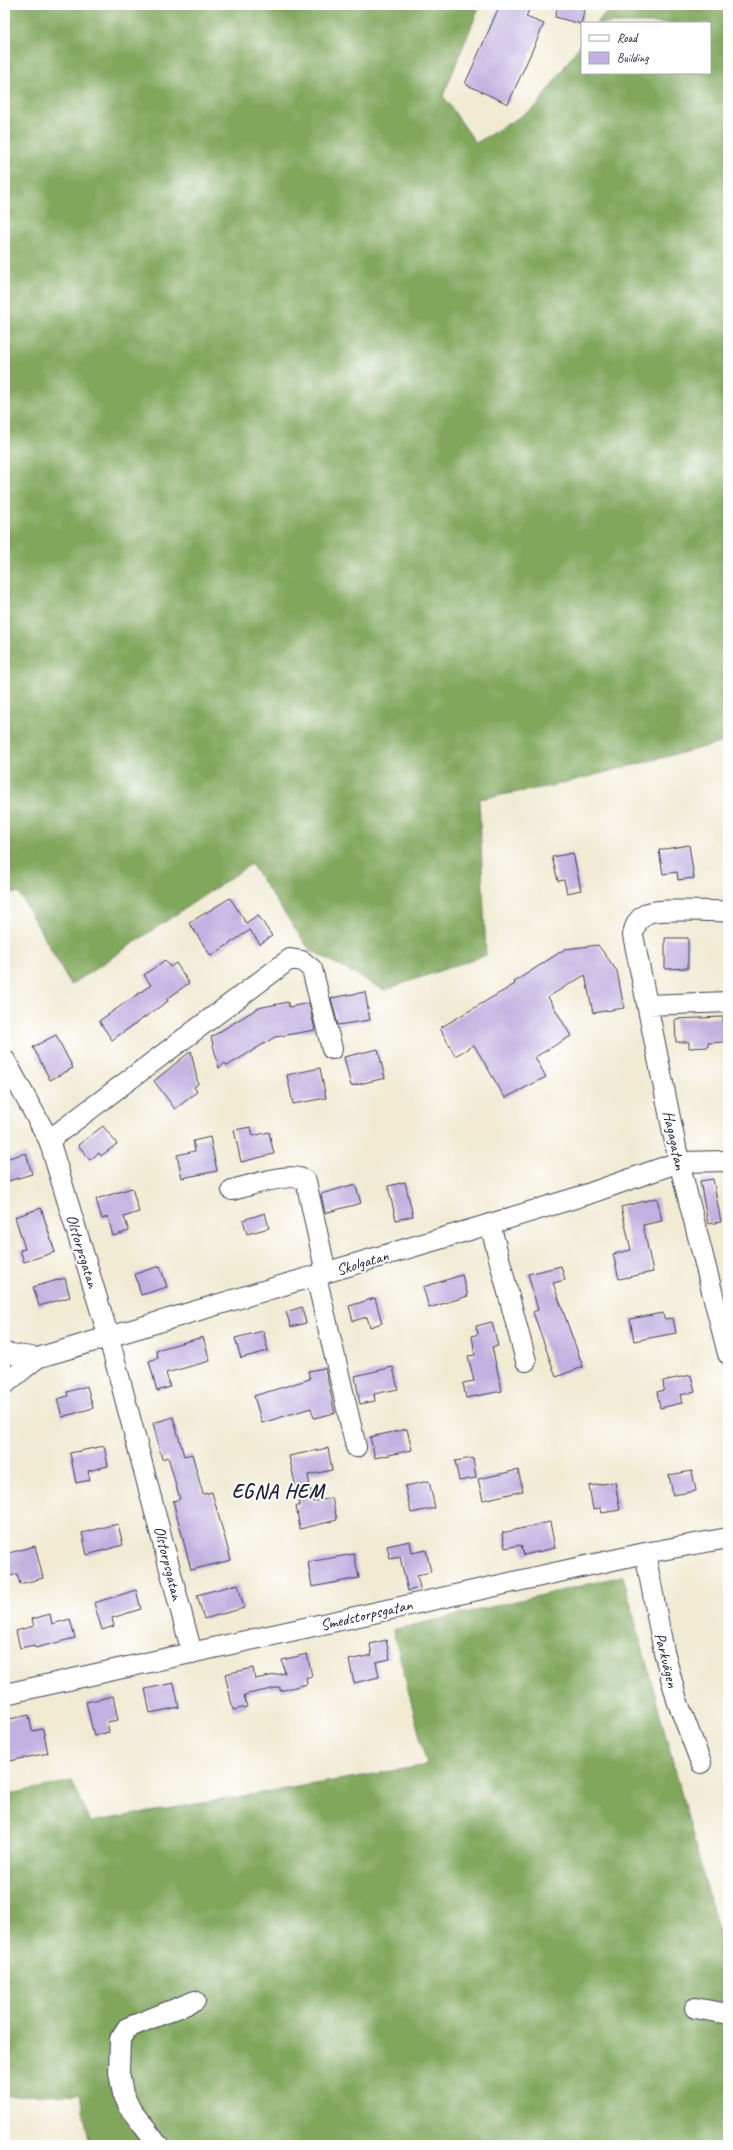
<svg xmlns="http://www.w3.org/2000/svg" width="733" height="2150" font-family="Caveat,sans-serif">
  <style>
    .forest { fill: #81a75d; stroke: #52644c }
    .building { fill: #c0b1e0 }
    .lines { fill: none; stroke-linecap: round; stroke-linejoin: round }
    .minor-casing { stroke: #414052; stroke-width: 22 }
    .minor { stroke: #fff; stroke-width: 20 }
    .labels { text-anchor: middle; stroke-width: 4; stroke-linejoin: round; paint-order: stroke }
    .street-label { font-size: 16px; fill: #22223b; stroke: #fff }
    .district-label { font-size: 20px; font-weight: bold; letter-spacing: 1px; fill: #22223b; stroke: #fff }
  </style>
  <rect width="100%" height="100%" fill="#fff"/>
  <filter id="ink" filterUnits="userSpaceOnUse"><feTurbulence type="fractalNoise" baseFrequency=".025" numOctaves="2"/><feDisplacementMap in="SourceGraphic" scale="8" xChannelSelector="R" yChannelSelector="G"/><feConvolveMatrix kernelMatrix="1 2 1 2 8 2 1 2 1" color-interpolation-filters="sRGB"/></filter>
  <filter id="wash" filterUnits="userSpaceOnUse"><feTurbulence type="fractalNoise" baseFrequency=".012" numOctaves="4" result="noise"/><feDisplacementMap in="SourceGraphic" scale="16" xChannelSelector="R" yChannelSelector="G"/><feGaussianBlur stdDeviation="0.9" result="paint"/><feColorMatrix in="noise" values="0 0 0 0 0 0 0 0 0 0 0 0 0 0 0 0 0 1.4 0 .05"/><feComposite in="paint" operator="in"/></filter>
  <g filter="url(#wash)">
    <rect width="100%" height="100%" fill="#f1ebd4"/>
    <!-- forest -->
    <path class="forest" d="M5,5H480L443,96L476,143L536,107L582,42V73H710V23H596L613,5H728V741L551,786L479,799L486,955L384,990L309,949L251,864L71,985L19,893H5Z
      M623,1576L718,1930L728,1938V2145H90L80,2094L5,2096V1795L72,1781L90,1822L427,1765L393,1630Z"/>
    <g id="blocks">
      <!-- building -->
      <path class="building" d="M500,5H531L526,17L544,24L508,104L465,84Z
        M558,5H574L585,8L581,24L555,17Z
        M689,845L694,878L678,880L677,872L663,874L659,850Z
        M573,853L581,890L567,893L564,880L558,881L552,857Z
        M230,898L246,923L258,915L272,936L260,944L250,930L211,956L189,923Z
        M665,938H688V968L665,969Z
        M598,945L617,971L624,1008L593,1013L585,975L548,997L571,1036L535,1057L546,1077L505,1098L474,1045L455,1056L440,1028L515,984L514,982L565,949Z
        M165,960L170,967L176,963L189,983L167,999L168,1001L112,1040L99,1021L151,985L144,975Z
        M365,992L370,1020L338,1025L331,998Z
        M288,1002L289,1007L309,1003L315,1030L275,1037L227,1066L225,1063L219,1068L211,1037L258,1008Z
        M723,1017L724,1042L708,1043V1047L689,1048V1042H676L675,1019Z
        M56,1035L73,1068L50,1080L33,1047Z
        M378,1049L385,1078L351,1086L344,1057Z
        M191,1051L198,1084L194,1087L197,1092L175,1109L154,1081Z
        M320,1068L326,1098L293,1104L287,1075Z
        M103,1126L117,1144L101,1156L99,1153L90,1160L78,1145Z
        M251,1127L253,1136L269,1132L274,1154L241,1162L234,1130Z
        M210,1137L217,1171L182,1178L177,1155L195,1151L193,1141Z
        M26,1153L32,1174L5,1182V1159Z
        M713,1179L721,1222L708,1224L700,1181Z
        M405,1182L413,1216L396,1220L388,1186Z
        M355,1184L361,1203L325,1213L321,1194Z
        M132,1188L139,1212L124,1217L129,1231L113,1236L108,1217L102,1219L96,1199Z
        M657,1198L662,1221L643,1225L653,1272L619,1279L613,1254L631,1250L621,1207Z
        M41,1208L55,1252L24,1262L20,1250L25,1249L15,1217Z
        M265,1213L269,1228L247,1234L243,1220Z
        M160,1266L167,1287L141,1295L135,1274Z
        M561,1266L565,1280L553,1283L583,1367L556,1377L533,1312L538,1310L528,1274Z
        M462,1275L468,1296L429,1308L423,1287Z
        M65,1278L70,1297L39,1306L33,1287Z
        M375,1298L382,1323L370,1327L367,1317L353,1321L349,1306Z
        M302,1307L306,1323L291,1327L286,1312Z
        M663,1313L664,1319L673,1318L676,1333L634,1341L630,1319Z
        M492,1322L498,1346L492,1347L502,1391L466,1398L463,1383L474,1381L468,1356L475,1355L472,1336L478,1334L476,1326Z
        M263,1331L268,1351L241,1358L235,1338Z
        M203,1337L210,1361L166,1373L170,1387L157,1391L149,1361L158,1358L156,1350Z
        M393,1367L398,1389L374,1394L375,1401L360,1404L355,1376Z
        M325,1368L335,1413L314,1418L311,1408L262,1423L254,1396L310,1379L308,1371Z
        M691,1375L695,1392L680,1395L682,1403L660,1408L657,1392L664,1390L663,1381Z
        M87,1386L93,1408L62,1417L57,1399L68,1396L67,1392Z
        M173,1417L184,1456L192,1454L203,1494L212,1492L231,1560L191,1570L173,1501L180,1499L168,1457L162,1459L153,1423Z
        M407,1429L412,1450L375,1458L370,1437Z
        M104,1446L108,1466L88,1471L90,1480L76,1483L70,1453Z
        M328,1448L332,1470L308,1475L313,1502L332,1498L337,1520L300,1529L296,1506H300L289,1456Z
        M473,1458L476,1478L459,1481L455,1461Z
        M518,1470L523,1491L483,1500L478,1479Z
        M692,1471L696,1491L673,1495L669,1475Z
        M429,1481L435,1508L411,1513L405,1486Z
        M615,1482L620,1510L602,1513L601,1508L593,1509L589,1486Z
        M550,1522L555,1548L524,1555L521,1545L505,1548L502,1533Z
        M118,1524L123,1545L87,1555L82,1533Z
        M410,1541L412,1553L426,1550L431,1572L417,1575L420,1588L408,1591L400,1557L390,1559L387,1546Z
        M35,1546L43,1578L20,1584L17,1574L5,1578V1554Z
        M354,1554L359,1578L312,1587L308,1562Z
        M238,1584L244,1608L204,1619L197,1595Z
        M136,1590L141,1609L112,1618L114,1626L102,1630L94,1603Z
        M50,1614L52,1624L70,1619L75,1638L35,1648L34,1645L20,1648L16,1631L34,1626L32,1619Z
        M386,1640L390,1659L376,1662L379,1677L354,1683L349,1660L372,1655L370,1644Z
        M307,1654L312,1676L306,1678L307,1684L280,1691V1687L244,1695L247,1707L233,1710L225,1674L253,1668L255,1679L285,1673L282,1660Z
        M174,1683L179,1707L150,1713L145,1689Z
        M113,1696L118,1720L107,1722L109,1732L94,1736L86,1702Z
        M29,1715L32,1731L43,1729L48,1753L5,1762V1720Z"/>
    </g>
  </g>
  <g filter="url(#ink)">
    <use href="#blocks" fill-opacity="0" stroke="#414052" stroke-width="1"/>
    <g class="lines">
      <!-- minor casing -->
      <g class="minor-casing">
        <path id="minor" d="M728,911C711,912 661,908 648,913C638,918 635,925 633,935L679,1162L728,1354
          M647,1005L728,1002
          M5,1060L49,1140
          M232,1190C250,1186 292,1170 306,1181L326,1273
          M490,1224L526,1361
          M316,1276L356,1447
          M5,1353L37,1358
          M5,1384L37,1358L490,1224L585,1195L679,1162L728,1161
          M645,1553L664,1652L677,1700L701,1763
          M192,1653L109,1338L49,1140L290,959L302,961L312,969L332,1049
          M5,1694L645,1553L728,1538
          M695,2008L728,2014
          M158,2145L131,2110L123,2094L119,2073L120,2039L127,2028L195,2001"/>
      </g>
      <!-- minor -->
      <use href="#minor" class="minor"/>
    </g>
  </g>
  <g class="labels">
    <!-- street labels -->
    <g class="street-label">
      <text transform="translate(675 1140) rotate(78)" y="6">Hagagatan</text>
      <text transform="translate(83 1251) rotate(73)" y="6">Olstorpsgatan</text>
      <text transform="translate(362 1262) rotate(-17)" y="6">Skolgatan</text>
      <text transform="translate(169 1563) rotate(76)" y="6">Olstorpsgatan</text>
      <text transform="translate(366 1614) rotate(-13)" y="6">Smedstorpsgatan</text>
      <text transform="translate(667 1660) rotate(76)" y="6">Parkvägen</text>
    </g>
    <!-- district labels -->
    <g class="district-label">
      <text x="278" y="1498">EGNA HEM</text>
    </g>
  </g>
  <!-- margin -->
  <rect width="733" height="2150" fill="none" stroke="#fff" stroke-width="20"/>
  <!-- legend -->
  <rect x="581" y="22" width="130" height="52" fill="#ffffff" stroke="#a7a7b1"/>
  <rect x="589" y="35" width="20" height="6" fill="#ffffff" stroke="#a7a7b1"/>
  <text x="617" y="42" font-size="12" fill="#22223b">Road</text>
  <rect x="589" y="52" width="20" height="12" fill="#c0b1e0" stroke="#a7a7b1"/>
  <text x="617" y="62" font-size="12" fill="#22223b">Building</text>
</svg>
